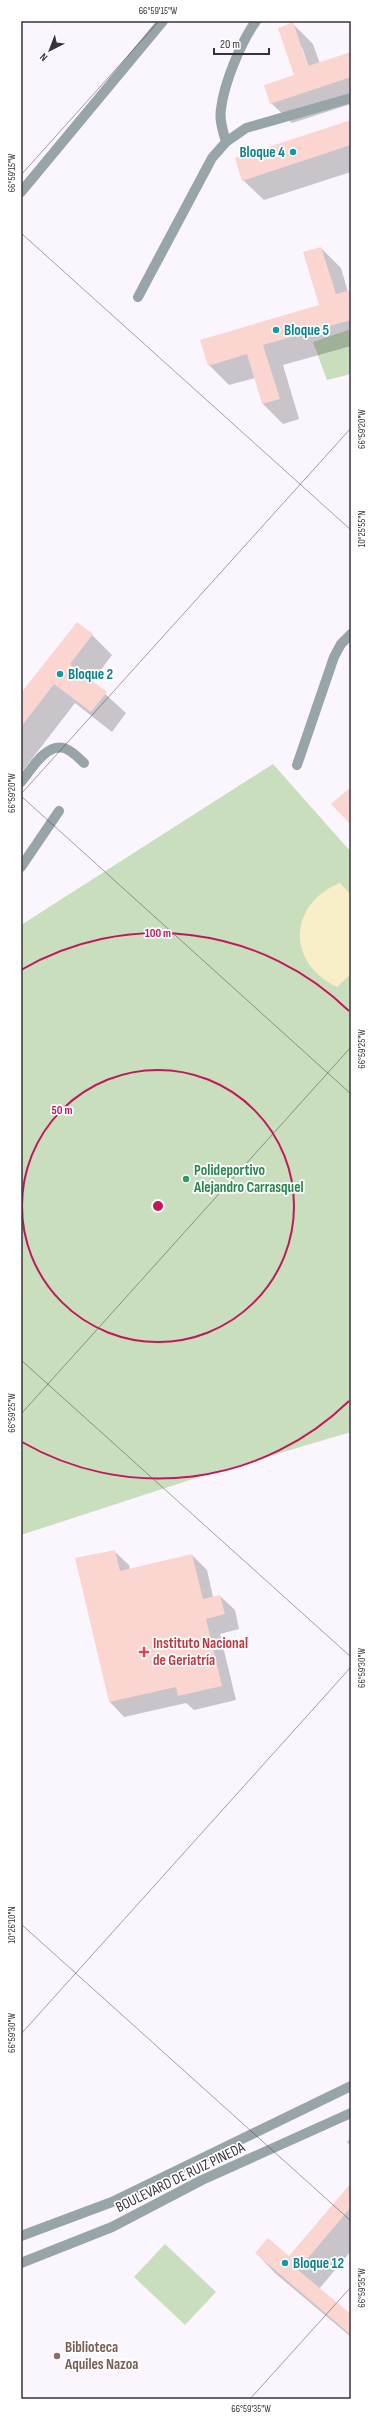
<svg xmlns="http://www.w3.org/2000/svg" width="372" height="2420" font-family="'Sofia Sans Condensed',sans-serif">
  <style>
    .green { fill: #c8debd }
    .sand { fill: #f8eec8 }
    .shadow { fill: #0003; fill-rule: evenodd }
    .building { fill: #fbd5d0 }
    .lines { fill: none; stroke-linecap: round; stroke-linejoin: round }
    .service { stroke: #98a5a8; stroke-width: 10 }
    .minor { stroke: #98a5a8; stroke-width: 10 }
    .ticks { fill: none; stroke: #38323b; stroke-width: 1; stroke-opacity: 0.45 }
    .ring { fill: none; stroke: #c2185b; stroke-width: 2 }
    .culture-dot { fill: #0f9aa8; stroke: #fff; stroke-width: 1.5 }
    .leisure-dot { fill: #2e9e5b; stroke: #fff; stroke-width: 1.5 }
    .health-dot { fill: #e0444e; stroke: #fff; stroke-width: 1.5 }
    .education-dot { fill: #8d6e63; stroke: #fff; stroke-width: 1.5 }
    .labels { text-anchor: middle; stroke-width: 3.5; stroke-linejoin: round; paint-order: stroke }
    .culture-label { font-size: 15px; font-weight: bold; fill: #0d838f; stroke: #fff; text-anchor: start }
    .leisure-label { font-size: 15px; font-weight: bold; fill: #27864d; stroke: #fff; text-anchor: start }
    .health-label { font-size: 15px; font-weight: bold; fill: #be3a42; stroke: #fff; text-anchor: start }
    .street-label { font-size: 15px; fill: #38323b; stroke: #fff }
    .education-label { font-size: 15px; font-weight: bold; fill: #785e54; stroke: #fff; text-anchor: start }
    .centre { fill: #c2185b; stroke: #fff; stroke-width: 2 }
    .ring-label { font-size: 12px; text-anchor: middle; font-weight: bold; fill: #c2185b; stroke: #fff; stroke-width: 3.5; stroke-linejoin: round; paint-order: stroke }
    .neatline { fill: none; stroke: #38323b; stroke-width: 1.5 }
    .ticks-label { font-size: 10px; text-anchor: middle; fill: #38323b }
  </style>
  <rect width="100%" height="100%" fill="#fbf5fd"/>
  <!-- green -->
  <path class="green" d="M351,329V374L327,380L313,342Z
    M273,764L351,852V1432L196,1478L21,1535V925Z
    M165,2244L216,2292L185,2325L134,2277Z"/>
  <!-- sand -->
  <path class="sand" d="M340,883L351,895V974L337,987C286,963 288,904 340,883Z"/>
  <!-- shadow -->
  <path class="shadow" d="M293,24L313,44L320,64L351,53V104L292,123L271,103L295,76ZM300,47H302L310,71L309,72Z
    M351,121V172L264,200L243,180Z
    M321,248L341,268L348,292L351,291V346L283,365L299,419L283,424L263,404L255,378L229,385L209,365L320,306Z
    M92,635L112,655L92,682L126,713L112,732L75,703L21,773V695Z
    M114,1551L129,1565L130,1570L192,1555L207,1570L213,1597L220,1596L235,1610L239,1629L220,1634L236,1700L194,1710L186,1703L124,1717L110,1702L77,1559Z
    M351,2138V2146L347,2142Z
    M351,2184V2251L319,2289L351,2315V2337L276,2274L256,2253L289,2257Z"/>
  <!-- building -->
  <path class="building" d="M293,22L308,66L351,52V77L270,104L264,85L294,75L278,28Z
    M351,120V145L242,181L235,158Z
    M321,247L336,294L351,290V320L263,345L280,399L262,404L247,354L208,366L200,340L319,305L303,252Z
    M77,622L93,634L70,664L107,692L91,712L54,684L21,727V693Z
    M351,787V825L331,804Z
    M115,1550L120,1571L192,1554L203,1599L220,1595L225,1614L206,1619L222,1686L178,1696L176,1687L109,1702L75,1558Z
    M351,2183V2207L298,2270L351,2314V2335L255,2253L268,2238L289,2256Z"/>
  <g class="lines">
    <!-- service -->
    <path class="service" d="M226,142C223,131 219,120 221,109C224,83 241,42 256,21
      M138,297L212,158L226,142L246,128L351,98
      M297,765L334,657L341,644L351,634
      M21,782C31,770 46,743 64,748C71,750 79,758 84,763
      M21,867L59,811"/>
    <!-- minor -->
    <path class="minor" d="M21,192L163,21
      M21,2236L112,2202L351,2086
      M21,2263L112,2227L202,2180L351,2113"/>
  </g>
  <!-- ticks -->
  <path class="ticks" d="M21,175L159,21M21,233L351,530M21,794L351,428M21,796L351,1094M21,1360L351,1657M21,1414L351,1047M21,1924L351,2221M21,2034L351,1667M250,2399L351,2287"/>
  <!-- distance rings -->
  <g class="ring">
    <circle cx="158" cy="1206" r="136"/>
    <path d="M349 1401A273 273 0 0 1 22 1442M21 970A273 273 0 0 1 349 1011"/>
  </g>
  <!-- markers -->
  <g class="culture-dot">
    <circle cx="293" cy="152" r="4"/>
    <circle cx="276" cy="330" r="4"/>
    <circle cx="60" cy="674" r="4"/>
    <circle cx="285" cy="2263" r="4"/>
  </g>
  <circle class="leisure-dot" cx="186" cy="1179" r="4"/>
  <path class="health-dot" d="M142 1646h4v4h4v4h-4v4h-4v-4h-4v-4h4z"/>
  <circle class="education-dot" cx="57" cy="2356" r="4"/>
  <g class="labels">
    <!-- culture labels -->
    <g class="culture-label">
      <text x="285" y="157" text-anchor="end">Bloque 4</text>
      <text x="284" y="335">Bloque 5</text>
      <text x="68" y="679">Bloque 2</text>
      <text x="293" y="2268">Bloque 12</text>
    </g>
    <!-- leisure labels -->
    <g class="leisure-label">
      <text x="194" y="1175">Polideportivo<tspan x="194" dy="17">Alejandro Carrasquel</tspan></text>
    </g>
    <!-- health labels -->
    <g class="health-label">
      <text x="153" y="1648">Instituto Nacional<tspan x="153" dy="17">de Geriatría</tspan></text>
    </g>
    <!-- street labels -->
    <g class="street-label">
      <text transform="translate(180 2177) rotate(-26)" y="5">BOULEVARD DE RUIZ PINEDA</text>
    </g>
    <!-- education labels -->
    <g class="education-label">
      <text x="65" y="2352">Biblioteca<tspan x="65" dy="17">Aquiles Nazoa</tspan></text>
    </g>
  </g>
  <circle cx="158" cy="1206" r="6" class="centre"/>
  <g class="ring-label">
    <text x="158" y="937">100 m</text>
    <text x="62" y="1114">50 m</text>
  </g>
  <!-- border -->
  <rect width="372" height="2420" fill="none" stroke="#ffffff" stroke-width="44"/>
  <!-- north arrow -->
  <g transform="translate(50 50) rotate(222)" stroke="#ffffff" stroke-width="3" paint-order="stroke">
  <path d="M0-3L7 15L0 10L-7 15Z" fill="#38323b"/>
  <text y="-6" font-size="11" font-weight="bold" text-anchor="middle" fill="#38323b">N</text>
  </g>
  <!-- scale -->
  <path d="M214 48v6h55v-6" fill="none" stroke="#38323b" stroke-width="2"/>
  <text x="220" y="48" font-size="12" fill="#38323b" stroke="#ffffff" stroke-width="3" paint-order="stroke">20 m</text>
  <rect x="22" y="22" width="328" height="2376" class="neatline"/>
  <g class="ticks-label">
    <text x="158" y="14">66°59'15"W</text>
    <text transform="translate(11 173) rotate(-90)" y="4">66°59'15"W</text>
    <text transform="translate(361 429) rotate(-90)" y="4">66°59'20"W</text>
    <text transform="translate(361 529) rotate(-90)" y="4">10°25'55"N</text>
    <text transform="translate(11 793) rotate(-90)" y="4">66°59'20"W</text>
    <text transform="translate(361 1049) rotate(-90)" y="4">66°59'25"W</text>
    <text transform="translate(11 1413) rotate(-90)" y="4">66°59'25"W</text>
    <text transform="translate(361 1668) rotate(-90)" y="4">66°59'30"W</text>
    <text transform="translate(11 1925) rotate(-90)" y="4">10°26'10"N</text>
    <text transform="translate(11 2033) rotate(-90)" y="4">66°59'30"W</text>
    <text transform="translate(361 2288) rotate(-90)" y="4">66°59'35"W</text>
    <text x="251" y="2412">66°59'35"W</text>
  </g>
</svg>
